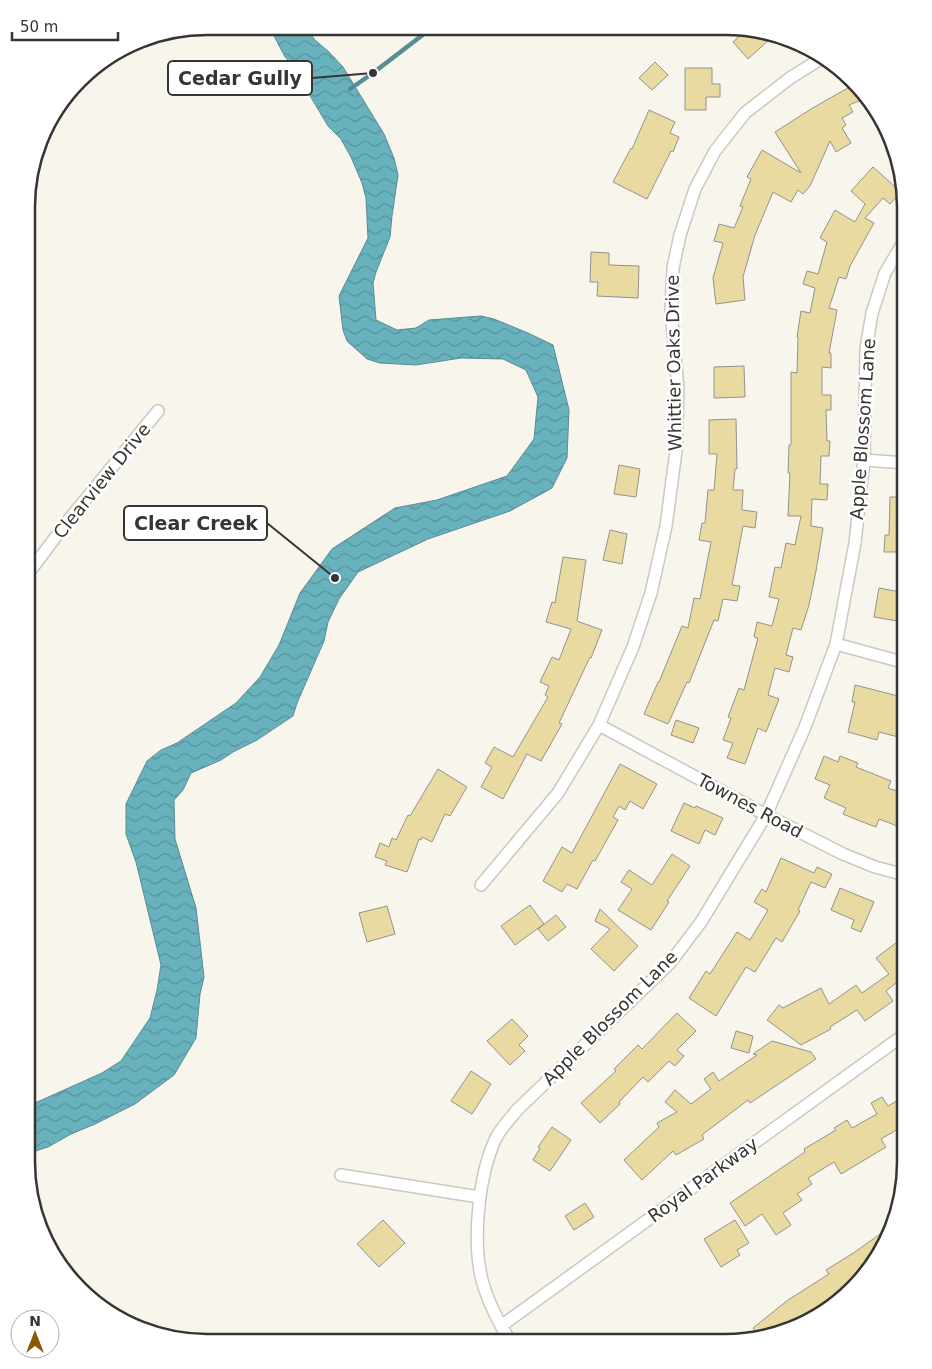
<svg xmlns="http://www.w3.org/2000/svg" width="932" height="1369" font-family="'DejaVu Sans',sans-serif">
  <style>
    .water { fill: url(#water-waves); stroke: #598c94 }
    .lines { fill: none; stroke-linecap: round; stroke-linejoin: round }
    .stream { stroke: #598c94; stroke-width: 4.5 }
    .building { fill: #e8daa1; stroke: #95938b }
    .minor-casing { stroke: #cac8c0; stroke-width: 14 }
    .minor { stroke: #fff; stroke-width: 11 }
    .labels { text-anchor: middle; stroke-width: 5; stroke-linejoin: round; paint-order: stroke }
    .street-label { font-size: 18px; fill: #363532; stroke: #fff }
    .rim { fill: none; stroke: #363532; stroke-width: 2.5 }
    .leader { fill: none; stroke: #363532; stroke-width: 2 }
    .callout-dot { fill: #363532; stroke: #fff; stroke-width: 2 }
    .callout { fill: #fff; stroke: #363532; stroke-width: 2 }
    .callout-label { font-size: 19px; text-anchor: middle; font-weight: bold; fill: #363532 }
  </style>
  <defs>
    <pattern id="water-waves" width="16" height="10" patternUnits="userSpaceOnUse" patternTransform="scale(1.25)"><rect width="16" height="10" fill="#68b2be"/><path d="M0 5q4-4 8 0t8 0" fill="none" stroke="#56929b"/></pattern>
  </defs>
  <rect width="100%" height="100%" fill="#f7f5ec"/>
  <!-- water -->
  <path class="water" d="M269,26L305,27L315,40L329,52L343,67L384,134L394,158L398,175L392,216L390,237L376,272L373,283L376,320L397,330L416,328L429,320L481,316L494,319L528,333L553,345L569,410L567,458L552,488L510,511L428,539L358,572L339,599L328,622L324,641L297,703L293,716L257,740L233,752L221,760L191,773L183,790L174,800L175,839L196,908L204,977L200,994L196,1038L174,1075L135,1104L95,1124L71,1134L48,1147L26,1154V1107L102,1073L121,1061L150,1018L157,990L161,965L136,862L126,834V804L147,761L161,750L177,743L236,703L260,677L279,645L300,593L332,549L395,508L437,500L507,476L534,439L538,397L526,370L503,359L461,358L416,365L380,363L367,359L347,341L343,330L339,296L368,238L366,198L362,183L351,157L341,139L328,126L290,62L285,57Z"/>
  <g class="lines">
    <!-- stream -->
    <path class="stream" d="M350,89L373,73L433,27"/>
  </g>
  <!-- building -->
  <path class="building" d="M748,28L772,37L748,59L733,42Z
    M655,62L668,75L652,90L639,78Z
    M685,68H712V84H720V97H706V110H685Z
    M853,85L864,99L849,105L853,112L842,118L846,125L842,128L851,143L836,152L830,141L810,186L803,194L798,190L791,202L773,192L755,235L743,277L745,300L716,304L713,278L723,243L714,241L719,224L734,228L743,207L740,206L751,179L747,177L762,150L801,173L775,132L811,109Z
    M649,110L675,122L670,133L679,137L673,152L671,151L647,199L613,182L631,148L632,149Z
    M873,167L901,192L890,204L883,198L865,218L874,223L850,266L846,279L839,277L829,308L837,310L829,353H831V368L822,367V395H831V410H826L827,441H830L829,456H821L820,484H828L827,500L812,499L811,526L823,528L816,571L809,605L801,630L793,628L786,655L793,657L789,672L775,668L768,695L779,699L766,732L758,728L745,764L727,758L733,743L723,740L731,718L728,717L739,688L744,690L758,638L754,637L757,622L772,626L779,599L769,597L775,567L781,568L786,543L795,545L801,516H788L790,473H788L789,445H791V372L797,373L798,337H797L801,311L810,313L815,288L803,284L807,271L818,274L827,242L820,238L835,210L855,222L865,204L851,191Z
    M591,252L609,253V265L639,266L638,298L597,296L598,282H590Z
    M744,366L745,397L714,398V367Z
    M736,419L737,469H735L733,490H743L742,510L757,512L755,528L743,526L732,585L740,586L737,601L723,599L718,621L714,620L689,683L687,682L668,724L644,714L658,682H659L682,626L688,628L694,598L700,599L711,542L699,540L702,523H705L708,490H714L717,454H709V420Z
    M619,465L640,469L636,497L614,494Z
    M890,497H906V523H902L901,552H884L885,535H889Z
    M610,530L627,534L622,564L603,560Z
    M563,557L586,560L577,621L602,630L591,658L590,657L559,723L562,724L541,761L527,754L503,799L481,787L492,767L485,763L494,747L513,757L548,697L545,695L549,686L540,682L552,657L559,660L571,629L546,622L552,602L555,603Z
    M879,588L906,593V607L903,622L874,617Z
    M855,685L906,698V739L879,732L877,740L848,732L855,702H852Z
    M676,720L699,728L693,743L671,735Z
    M824,756L838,762L840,756L858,763L856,767L891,781L888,788L906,794L905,829L879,819L876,827L860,821L843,814L846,808L824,798L830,785L815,779Z
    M620,764L657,784L643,809L630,801L625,810L619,806L613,817L618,820L595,861L593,860L577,889L567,884L562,892L543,881L562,847L572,853Z
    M438,769L467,787L450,816L445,814L432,842L422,837L421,840L419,839L407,872L385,865L387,861L375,857L380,843L389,847L392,838L396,840L408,815L410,816Z
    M684,803L695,808L696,806L723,818L715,835L705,830L699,844L671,831Z
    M672,854L690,866L667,901L669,902L651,930L618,910L632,889L621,882L629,870L652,885Z
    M781,858L814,873L817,867L832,874L825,888L811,882L798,910L800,911L782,942L776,938L755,972L746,967L716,1016L689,998L706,971L710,974L737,932L750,940L768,910L754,902L762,889L766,892Z
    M840,888L874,902L861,932L851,928L854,920L831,910Z
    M530,905L544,924L515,945L501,926Z
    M387,906L395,934L367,942L359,913Z
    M600,909L638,946L614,971L591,949L610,929L595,921Z
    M556,915L566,927L548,941L538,929Z
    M905,936V976L886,991L893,1001L865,1021L857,1010L830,1027L831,1029L801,1045L767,1020L779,1005L783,1008L821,988L829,1004L856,985L862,993L889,974L876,958Z
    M677,1013L696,1031L677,1050L684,1056L675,1066L669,1061L648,1082L643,1077L619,1102L620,1104L600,1123L581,1103L616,1071L614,1069L638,1045L642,1049Z
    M512,1019L528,1036L519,1045L525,1051L510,1065L487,1041Z
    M736,1031L753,1036L749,1053L731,1048Z
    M772,1041L811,1052L816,1059L750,1103L748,1100L702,1135L704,1139L676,1155L673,1151L642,1180L624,1160L659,1127L657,1123L677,1112L665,1102L675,1090L691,1104L711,1089L704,1079L713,1072L719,1081L757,1055L753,1054Z
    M471,1071L491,1084L472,1114L451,1101Z
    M905,1096V1125L881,1139L886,1147L841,1174L834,1162L808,1178L812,1184L797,1194L802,1200L783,1213L791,1225L776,1235L762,1214L745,1226L730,1203L805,1152L804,1149L836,1130L834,1128L847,1120L852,1128L877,1114L871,1103L882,1097L888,1106Z
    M552,1127L571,1140L550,1171L533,1160L540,1148L538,1147Z
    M585,1203L594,1217L574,1230L565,1216Z
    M383,1220L405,1243L379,1267L357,1244Z
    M735,1220L749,1243L737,1250L740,1255L721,1267L704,1239Z
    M887,1229L875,1262L821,1310L812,1316L813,1317L804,1324L758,1335L753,1328L788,1300L829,1274L826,1270L855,1252Z"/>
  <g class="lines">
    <!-- minor casing -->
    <g class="minor-casing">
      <path id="minor" d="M864,460L906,463
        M27,575L67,522L158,411
        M836,644L906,663
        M599,725L766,815L843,854L875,867L905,875
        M481,885L558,793L599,725L633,647L651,593L666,526L676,451L678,389L671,311L673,268L680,235L695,189L715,151L745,113L790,78L822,58
        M341,1175L479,1197
        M501,1326L905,1034
        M511,1342C500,1325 490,1306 484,1287C471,1247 478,1176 496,1138C501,1128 510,1119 517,1110L670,963L701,922L766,815L805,727L836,644L855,543L864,460L866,349L872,313L885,273L906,238"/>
    </g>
    <!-- minor -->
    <use href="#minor" class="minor"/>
  </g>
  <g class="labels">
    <!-- street labels -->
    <g class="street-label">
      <text transform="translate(674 363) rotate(-91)" y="6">Whittier Oaks Drive</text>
      <text transform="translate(863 429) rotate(-86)" y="6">Apple Blossom Lane</text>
      <text transform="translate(102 481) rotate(-51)" y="6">Clearview Drive</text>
      <text transform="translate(750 806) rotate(28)" y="6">Townes Road</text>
      <text transform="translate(610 1018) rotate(-45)" y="6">Apple Blossom Lane</text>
      <text transform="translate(703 1180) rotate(-36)" y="6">Royal Parkway</text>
    </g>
  </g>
  <!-- crop -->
  <path d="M0 0H932V1369H0ZM207 35H725A172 172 0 0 1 897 207V1162A172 172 0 0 1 725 1334H207A172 172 0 0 1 35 1162V207A172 172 0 0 1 207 35Z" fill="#fff" fill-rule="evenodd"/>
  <path class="rim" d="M207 35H725A172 172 0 0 1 897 207V1162A172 172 0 0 1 725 1334H207A172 172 0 0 1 35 1162V207A172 172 0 0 1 207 35Z"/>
  <!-- callouts -->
  <path class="leader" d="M373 73L312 78M335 578L267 523"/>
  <g class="callout-dot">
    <circle cx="373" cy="73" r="5"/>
    <circle cx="335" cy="578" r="5"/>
  </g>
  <g class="callout">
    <rect x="168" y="61" width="144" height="34" rx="5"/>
    <rect x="124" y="506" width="143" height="34" rx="5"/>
  </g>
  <g class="callout-label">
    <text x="240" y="85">Cedar Gully</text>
    <text x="196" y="530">Clear Creek</text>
  </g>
  <!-- north arrow -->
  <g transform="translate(35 1334)"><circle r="24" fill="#ffffff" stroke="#afaead"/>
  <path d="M0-4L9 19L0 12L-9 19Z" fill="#8a5802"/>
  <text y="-8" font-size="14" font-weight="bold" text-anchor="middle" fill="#363532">N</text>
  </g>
  <!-- scale -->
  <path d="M12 32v8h106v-8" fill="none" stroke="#363532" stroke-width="2.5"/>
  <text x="20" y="32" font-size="15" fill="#363532" stroke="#ffffff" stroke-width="4" paint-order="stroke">50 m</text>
</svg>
